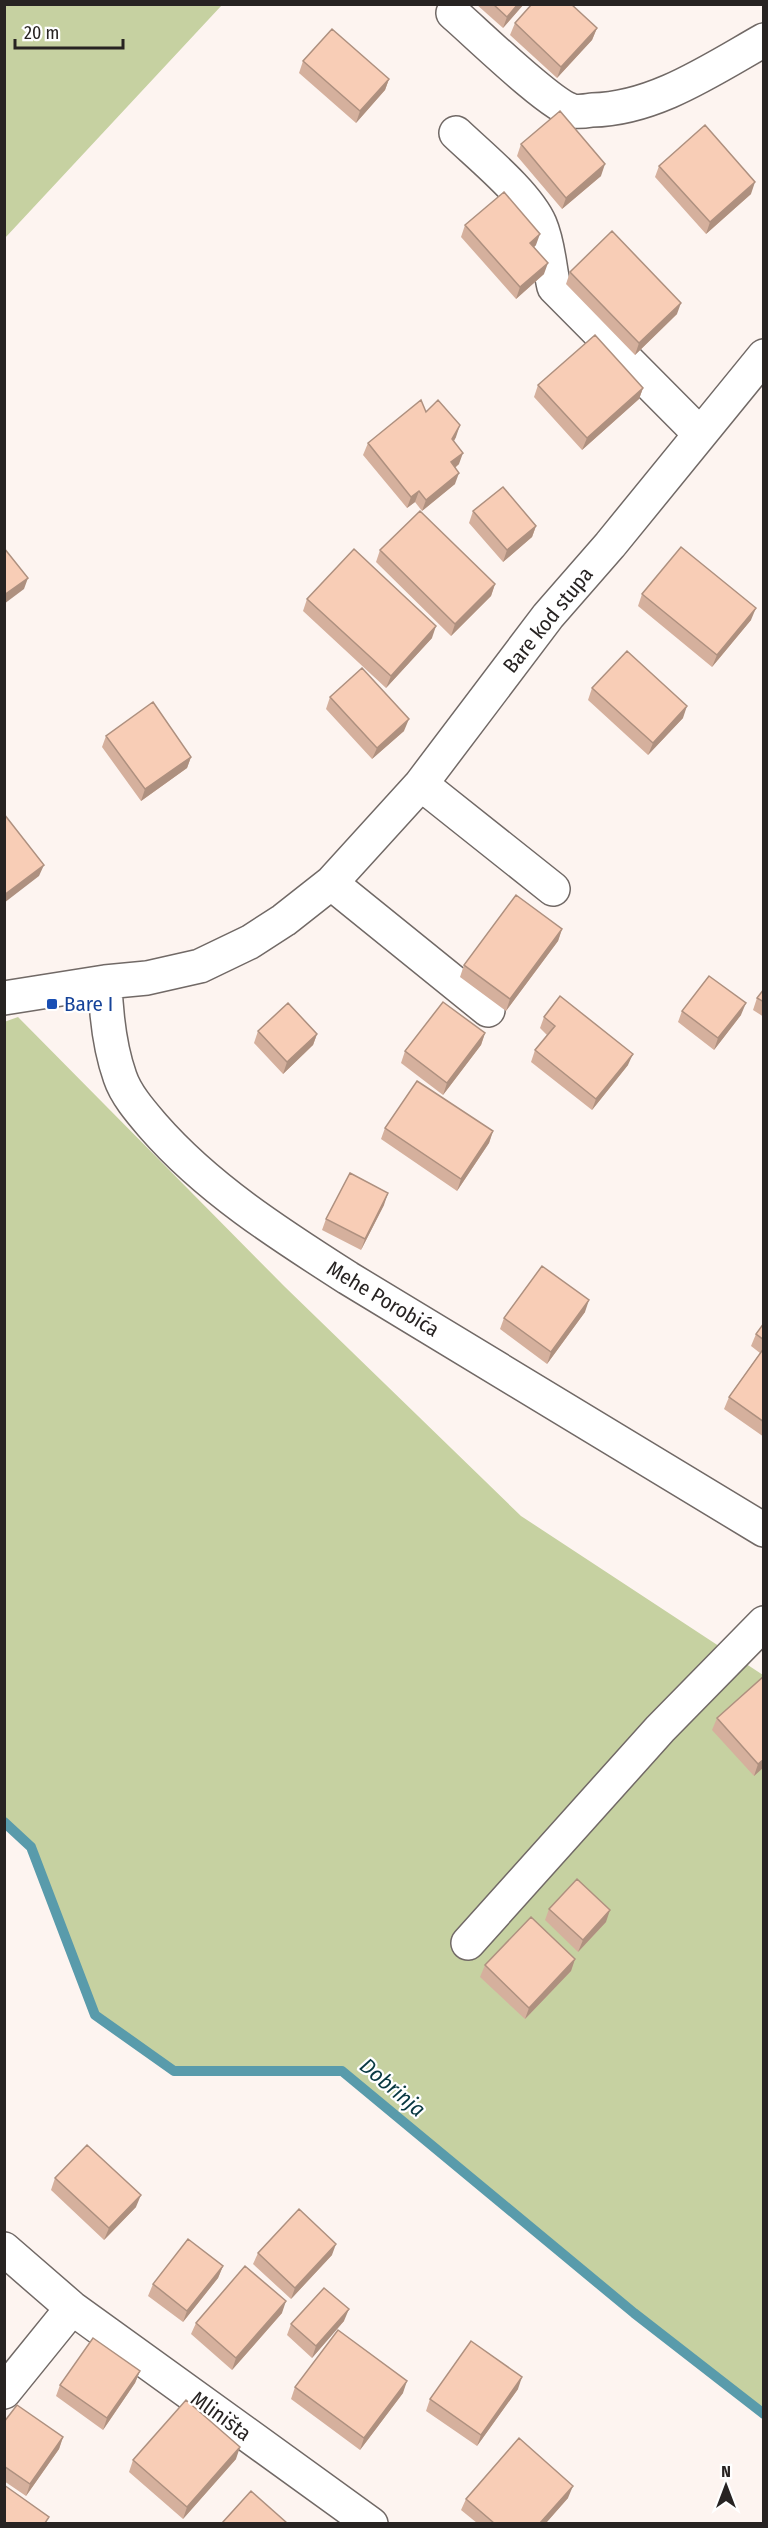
<svg xmlns="http://www.w3.org/2000/svg" width="768" height="2528" font-family="'Fira Sans Condensed',sans-serif">
  <style>
    .green { fill: #c6d1a1 }
    .lines { fill: none; stroke-linecap: round; stroke-linejoin: round }
    .stream { stroke: #599bab; stroke-width: 10 }
    .minor-casing { stroke: #716966; stroke-width: 36 }
    .minor { stroke: #fff; stroke-width: 33 }
    .wall { fill: #d5b09d }
    .shaded-wall { fill: #ae907f }
    .building { fill: #f8cdb6; stroke: #ae907f; stroke-width: 1.5 }
    .transit-dot { fill: #1a4fb4; stroke: #fff; stroke-width: 2 }
    .labels { text-anchor: middle; stroke-width: 4.5; stroke-linejoin: round; paint-order: stroke }
    .street-label { font-size: 21px; fill: #272322; stroke: #fff }
    .transit-label { font-size: 21px; fill: #164399; stroke: #fff; text-anchor: start }
    .water-label { font-size: 22px; font-style: italic; fill: #083841; stroke: #fff }
  </style>
  <rect width="100%" height="100%" fill="#fdf4f0"/>
  <!-- green -->
  <path class="green" d="M5,4L222,5L5,238L4,5Z
    M18,1017L284,1286L521,1516L763,1675V2414L634,2313L342,2071H174L95,2015L31,1847L5,1822L4,1022Z"/>
  <g class="lines">
    <!-- stream -->
    <path class="stream" d="M4,1822L31,1847L95,2015L174,2071H342L634,2313L764,2414"/>
    <!-- minor casing -->
    <g class="minor-casing">
      <path id="minor" d="M453,13C475,32 551,106 573,111C579,112 586,111 592,110C654,109 711,70 764,40
        M456,133C480,156 527,194 540,224C549,245 549,266 554,287L700,434
        M421,784L553,889
        M331,883L488,1010
        M105,982C106,1014 109,1046 120,1077C126,1095 141,1112 153,1126C207,1188 279,1234 348,1278L764,1530
        M4,998L105,982L147,978L200,966L250,942L284,920L331,883L421,784L548,616L610,545L764,356
        M468,1943L660,1729L764,1623
        M4,2249L72,2308L371,2524
        M4,2392L72,2308"/>
    </g>
    <!-- minor -->
    <use href="#minor" class="minor"/>
  </g>
  <!-- wall -->
  <path class="wall" d="M476,4H524L503,28Z
    M515,23L597,28L592,40L557,78L510,35Z
    M303,61L389,79L385,90L356,123L299,73Z
    M521,144L601,176L562,209L517,156Z
    M659,166L751,194L706,234L655,177Z
    M465,225L536,245L534,247L544,274L516,299L461,237Z
    M570,272L677,314L635,355L566,284Z
    M538,385L643,388L639,399L582,450L534,397Z
    M426,412L456,437L454,441L459,464L455,468V484L422,511L415,502L407,508L363,455L368,443Z
    M473,511L536,526L532,537L503,562L469,523Z
    M380,550L495,584L491,596L451,636L376,562Z
    M642,594L751,620L712,667L638,606Z
    M307,599L432,638L386,688L303,611Z
    M592,688L683,718L648,755L588,700Z
    M330,697L404,731L372,759L326,709Z
    M106,736L191,757L187,768L141,801L102,747Z
    M562,929L558,941L506,1011L460,977L464,965Z
    M764,989V1017L753,1010L757,998Z
    M682,1011L741,1015L714,1050L678,1022Z
    M544,1017L628,1065L592,1110L531,1062L535,1050L547,1035L540,1028Z
    M258,1031L317,1034L313,1045L283,1074L254,1043Z
    M485,1033L481,1045L443,1095L401,1063L405,1051Z
    M385,1128L493,1131L489,1143L457,1191L381,1139Z
    M384,1205L361,1250L322,1230L326,1219Z
    M585,1312L547,1364L500,1329L504,1318Z
    M764,1323V1437L724,1409L729,1397L760,1353L751,1346L756,1334Z
    M717,1718L764,1767L754,1776L712,1730Z
    M549,1909L606,1922L578,1952L545,1920Z
    M575,1959L571,1971L525,2019L480,1977L485,1965Z
    M55,2178L136,2207L104,2240L51,2190Z
    M258,2253L332,2255L291,2299L253,2264Z
    M223,2266L218,2278L183,2322L148,2296L153,2284Z
    M282,2313L232,2370L191,2334L196,2323Z
    M344,2321L312,2358L287,2335L291,2324Z
    M140,2371L135,2383L103,2430L56,2396L60,2385Z
    M295,2387L403,2393L360,2450L291,2399Z
    M518,2389L477,2446L426,2411L430,2399Z
    M4,2422L63,2437L59,2449L26,2496L4,2481Z
    M236,2459L183,2519L129,2472L133,2460Z
    M568,2498L546,2523H477L461,2510L466,2499Z"/>
  <!-- shaded-wall -->
  <path class="shaded-wall" d="M518,4H524L503,28L507,17Z
    M597,28L592,40L557,78L561,67Z
    M389,79L385,90L356,123L360,111Z
    M605,164L601,176L562,209L566,198Z
    M755,182L751,194L706,234L710,222Z
    M540,234L536,245L526,255L530,243Z
    M548,263L544,274L516,299L520,287Z
    M681,303L677,314L635,355L639,343Z
    M643,388L639,399L582,450L587,438Z
    M460,425L456,437L448,451L452,439Z
    M463,453L459,464L447,474L451,462Z
    M459,473L455,484L422,511L426,500Z
    M419,491L415,502L407,508L411,497Z
    M536,526L532,537L503,562L507,550Z
    M28,578L24,589L4,604V595Z
    M495,584L491,596L451,636L455,624Z
    M756,608L751,620L712,667L717,655Z
    M436,626L432,638L386,688L391,676Z
    M687,706L683,718L648,755L653,743Z
    M409,719L404,731L372,759L377,748Z
    M191,757L187,768L141,801L145,789Z
    M44,865L39,876L4,903V895Z
    M562,929L558,941L506,1011L510,999Z
    M746,1003L741,1015L714,1050L718,1038Z
    M485,1033L481,1045L443,1095L447,1083Z
    M317,1034L313,1045L283,1074L287,1062Z
    M633,1054L628,1065L592,1110L596,1099Z
    M493,1131L489,1143L457,1191L461,1179Z
    M388,1193L384,1205L361,1250L365,1239Z
    M589,1300L585,1312L547,1364L551,1352Z
    M764,1759V1767L754,1776L758,1764Z
    M610,1910L606,1922L578,1952L583,1940Z
    M575,1959L571,1971L525,2019L529,2008Z
    M141,2195L136,2207L104,2240L109,2228Z
    M336,2244L332,2255L291,2299L295,2288Z
    M223,2266L218,2278L183,2322L187,2311Z
    M286,2301L282,2313L232,2370L236,2358Z
    M349,2309L344,2321L312,2358L316,2346Z
    M140,2371L135,2383L103,2430L107,2418Z
    M522,2377L518,2389L477,2446L481,2435Z
    M407,2381L403,2393L360,2450L364,2438Z
    M63,2437L59,2449L26,2496L30,2484Z
    M240,2447L236,2459L183,2519L187,2507Z
    M573,2486L568,2498L546,2523H540Z"/>
  <!-- building -->
  <path class="building" d="M493,4H518L507,17Z
    M532,4H571L597,28L561,67L515,23Z
    M332,29L389,79L360,111L303,61Z
    M560,111L605,164L566,198L521,144Z
    M705,125L755,182L710,222L659,166Z
    M504,192L540,234L530,243L548,263L520,287L465,225Z
    M612,231L681,303L639,343L570,272Z
    M595,335L643,388L587,438L538,385Z
    M421,400L426,412L438,400L460,425L452,439L463,453L451,462L459,473L426,500L419,491L411,497L368,443Z
    M503,487L536,526L507,550L473,511Z
    M420,511L495,584L455,624L380,550Z
    M681,547L756,608L717,655L642,594Z
    M4,548L28,578L4,595Z
    M354,549L436,626L391,676L307,599Z
    M627,651L687,706L653,743L592,688Z
    M362,668L409,719L377,748L330,697Z
    M153,702L191,757L145,789L106,736Z
    M4,814L44,865L4,895Z
    M516,895L562,929L510,999L464,965Z
    M709,976L746,1003L718,1038L682,1011Z
    M764,989V1002L757,998Z
    M560,996L633,1054L596,1099L535,1050L555,1026L544,1017Z
    M443,1002L485,1033L447,1083L405,1051Z
    M288,1003L317,1034L287,1062L258,1031Z
    M417,1081L493,1131L461,1179L385,1128Z
    M350,1173L388,1193L365,1239L326,1219Z
    M542,1266L589,1300L551,1352L504,1318Z
    M764,1323V1340L756,1334Z
    M764,1348V1422L729,1397Z
    M764,1676V1759L758,1764L717,1718Z
    M577,1879L610,1910L583,1940L549,1909Z
    M531,1917L575,1959L529,2008L485,1965Z
    M87,2145L141,2195L109,2228L55,2178Z
    M299,2209L336,2244L295,2288L258,2253Z
    M188,2239L223,2266L187,2311L153,2284Z
    M245,2266L286,2301L236,2358L196,2323Z
    M324,2288L349,2309L316,2346L291,2324Z
    M338,2330L407,2381L364,2438L295,2387Z
    M93,2338L140,2371L107,2418L60,2385Z
    M471,2341L522,2377L481,2435L430,2399Z
    M186,2400L240,2447L187,2507L133,2460Z
    M17,2405L63,2437L30,2484L4,2466V2422Z
    M519,2438L573,2486L540,2523H494L466,2499Z
    M4,2485L49,2517L45,2523H4Z
    M251,2491L287,2523H222Z"/>
  <!-- markers -->
  <rect class="transit-dot" x="46" y="998" width="12" height="12" rx="3"/>
  <g class="labels">
    <!-- street labels -->
    <g class="street-label">
      <text transform="translate(548 620) rotate(-51)" y="7">Bare kod stupa</text>
      <text transform="translate(383 1299) rotate(31)" y="7">Mehe Porobića</text>
      <text transform="translate(221 2416) rotate(36)" y="7">Mliništa</text>
    </g>
    <!-- transit labels -->
    <g class="transit-label">
      <text x="64" y="1011">Bare I</text>
    </g>
    <!-- water labels -->
    <g class="water-label">
      <text transform="translate(393 2087) rotate(40)" y="8">Dobrinja</text>
    </g>
  </g>
  <!-- border -->
  <rect width="768" height="2528" fill="none" stroke="#272322" stroke-width="12"/>
  <!-- north arrow -->
  <g transform="translate(726 2486)" stroke="#ffffff" stroke-width="4.5" paint-order="stroke">
  <path d="M0-4.5L10 22L0 15L-10 22Z" fill="#272322"/>
  <text y="-9" font-size="16" font-weight="bold" text-anchor="middle" fill="#272322">N</text>
  </g>
  <!-- scale -->
  <path d="M15 39v9h108v-9" fill="none" stroke="#272322" stroke-width="3"/>
  <text x="24" y="39" font-size="18" fill="#272322" stroke="#ffffff" stroke-width="4.5" paint-order="stroke">20 m</text>
</svg>
